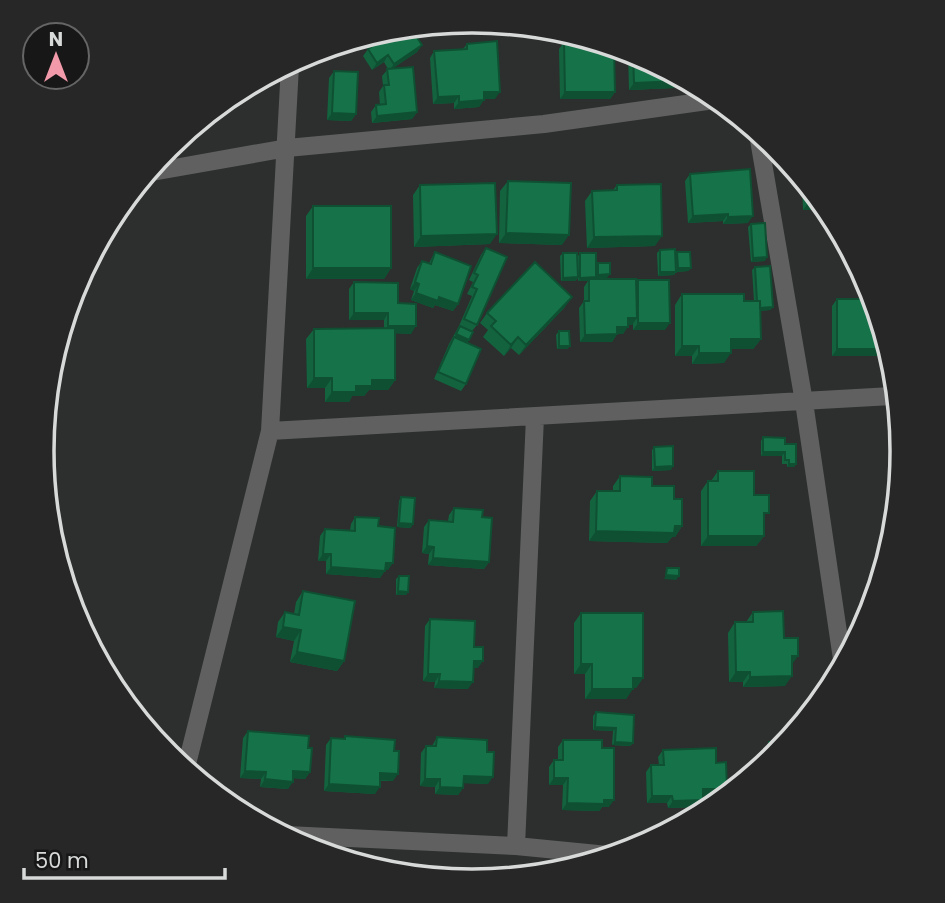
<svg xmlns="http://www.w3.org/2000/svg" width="945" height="903" font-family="Poppins,sans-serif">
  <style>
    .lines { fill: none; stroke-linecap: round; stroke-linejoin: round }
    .minor { stroke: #5f605f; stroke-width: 18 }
    .wall { fill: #13633f }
    .shaded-wall { fill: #0f5033 }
    .building { fill: #167349; stroke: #0f5033; stroke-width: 2 }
    .rim { fill: none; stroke: #d8dad9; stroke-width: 3.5 }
  </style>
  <rect width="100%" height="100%" fill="#2c2f2d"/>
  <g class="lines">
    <!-- minor -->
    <path class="minor" d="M758,134L804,402L842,659
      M152,172L287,148L544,124L707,101
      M270,431L892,396
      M186,768L270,431L290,66
      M287,835L516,846L608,855
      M516,846L535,417"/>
  </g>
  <!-- wall -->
  <path class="wall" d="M564,42L615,92L610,99H560L559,49Z
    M467,44L495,99H484L479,107L454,109V103L433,104L430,58L434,51L463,49Z
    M422,45L417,52L393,68L417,112L412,119L372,123L371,112L376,105H380L379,92L383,86L382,76L388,69L384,62L372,70L363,56L368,49Z
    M628,52L638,54L674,88L629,90Z
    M334,71L356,114L351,121L327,120L329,78Z
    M690,174L748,223L723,224V221L688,223L685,181Z
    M508,181L562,245L499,243L500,191Z
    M420,185L490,244L414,247L413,195Z
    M617,185L655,246L587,248L585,201L592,191L613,190Z
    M802,185L819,210H803Z
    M313,206L391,268L384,279H306V216Z
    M751,224L765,261L751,262L748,227Z
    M486,248L477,325L472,331L467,343L466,384L461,391L434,379L449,344L459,326L472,296L467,294L473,282L469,280L481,255Z
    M660,250L675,255L677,252L691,268L688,271L676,272L674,275L658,276L657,253Z
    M435,252L458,304L453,311L435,305L433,308L411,300L414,291L410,289L417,268L422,261L429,263Z
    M563,253L578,256L580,253L596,266L598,263L607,278H596L595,279L636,283L638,280L665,330H633V322L632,325H628L623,334H617L612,342H580L579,308L584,301V287L588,281H578V278L575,281H561L560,256Z
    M755,267L773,307L770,310L760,311L761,339L753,349H731L724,363L692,364V356H675V305L682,294L744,301H754L752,270Z
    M354,282L398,303L411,334L395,333V380L388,390H369L364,396H352L349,402H325V388H307L306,339L314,329L384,328V320H349V289Z
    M837,299L884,356H832V306Z
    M565,307L519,355L511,348L504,356L483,337L488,330L480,323L487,313Z
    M559,331L570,346L567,349H557L556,335Z
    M763,437L785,444L796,464L794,467H787V464H782V456H761V441Z
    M654,447L671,470L652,471V450Z
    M718,471L764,520V536L756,546H701V491L708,481H711Z
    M620,476L652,486L674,499L682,526L675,537H672L667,543L589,541L590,501L597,491H613V486Z
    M896,485L890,516L888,493L893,486Z
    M401,497L411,528L397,527L399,501Z
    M454,508L482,517L489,562L484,569L428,565L429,554L422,553L424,527L429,520L448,521L449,515Z
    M355,517L378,526L388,570H385L380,578L326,574V561H318L320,536L325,529L350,530L351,524Z
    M399,576L408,592L406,595H396V579Z
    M303,591L344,661L337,671L290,662L294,641L276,637L278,622L285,612L294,614L296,602Z
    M753,612L784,638L792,665L785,686L743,687V682H729L728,633L735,622H746Z
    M581,613L643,678L636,688H633L626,699H585V674H574V623Z
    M430,619L474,647L478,668H473L468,689L434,688L435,682L423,681L425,626Z
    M596,712L633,743L630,746L612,745L613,731L593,730V716Z
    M248,731L308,748L310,772L305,779L293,778L288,789L260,787L261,779L240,778L243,738Z
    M345,736L393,781H380L375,794L324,791L326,745L331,738L343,739Z
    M437,737L487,752L488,784L464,783L463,788L458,795L435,794V787L420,786L421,753L426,746H432Z
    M563,740L602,748L609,807H602L599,811L562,810L563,785H549V767L554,760H558V747Z
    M769,742L777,756L750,774V767L757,757H762V752Z
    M663,750L717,796H703L698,807L668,808L667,803H647L646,772L651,765H659L658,757Z"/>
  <!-- shaded-wall -->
  <path class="shaded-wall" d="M422,45L417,52L389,71L394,64Z
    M388,55L384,62L372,70L377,63Z
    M679,82L674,88L629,90L634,83Z
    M484,92H500L495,99H479Z
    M565,92H615L610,99H560Z
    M459,96L454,103L433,104L438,97Z
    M484,100L479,107L454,109L459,102Z
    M417,112L412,119L372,123L377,116Z
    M332,113L356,114L351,121L327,120Z
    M810,200H812L819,210H803Z
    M728,214L723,221L688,223L693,216Z
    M753,216L748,223L723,224L728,217Z
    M506,233L569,235L562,245L499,243Z
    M497,234L490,244L414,247L421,236Z
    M662,236L655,246L587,248L594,237Z
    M767,257L765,261L751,262L753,258Z
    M313,268H391L384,279H306Z
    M678,268H691L688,271L676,272L674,275L658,276L660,272H675Z
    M610,274L607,278H596L598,275Z
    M578,277L575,281H561L563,278Z
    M596,277L594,281H578L580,278Z
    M415,282L419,284L414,291L410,289Z
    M416,293L439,297L458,304L453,311L435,305L433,308L411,300Z
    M572,297L565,307L519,355L526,345Z
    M773,307L770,310L755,311L757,308Z
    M354,313H388L384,320H349Z
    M628,318H637L632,325H623Z
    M638,323H670L665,330H633Z
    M388,326H416L411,334L384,333Z
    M617,327H628L623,334H612Z
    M456,334L469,340L467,344L454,338Z
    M617,334L612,342H580L585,335Z
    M518,337L511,348L504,356L511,345Z
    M731,339H761L753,349H723Z
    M559,346H570L567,349H557Z
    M682,346H699L692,356H675Z
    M837,349H883L884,356H832Z
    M699,353H731L724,363L692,364Z
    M314,378H332L325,388H307Z
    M372,380H395L388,390H369L364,396H352L349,402H325L332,392Z
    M763,452H785L782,456H761Z
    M789,464H796L794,467H787Z
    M673,466L671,470L652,471L655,467Z
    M399,523L413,524L411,528L397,527Z
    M682,526L675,537H672L667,543L589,541L596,531Z
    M708,536H764L756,546H701Z
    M427,546L434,547L429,554L422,553Z
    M323,554H331L326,561H318Z
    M433,558L489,562L484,569L428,565Z
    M386,563H393L388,570H381Z
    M331,567L385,571L380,578L326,574Z
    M666,575L679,576L676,580L664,579Z
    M398,591L408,592L406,595H396Z
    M283,627L301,630L294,641L276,637Z
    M297,652L344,661L337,671L290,662Z
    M792,656H798L791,666Z
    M474,661H483L478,668H469Z
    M581,664H592L585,674H574Z
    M736,672H750L743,682H729Z
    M428,674H440L435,682L423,681Z
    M792,676L785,686L743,687L750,677Z
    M633,678H643L636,688H626Z
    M439,681L473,682L468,689L434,688Z
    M592,689H633L626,699H585Z
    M595,727L616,728L613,731L593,730Z
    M615,742L633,743L630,746L612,745Z
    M245,771L266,772L261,779L240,778Z
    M293,771L310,772L305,779L289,778Z
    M380,773L398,774L393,781L376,780Z
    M464,776L493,777L488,784L459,783Z
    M554,778H568L563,785H549Z
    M265,779L293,782L288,789L260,787Z
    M425,779H440L435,787L420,786Z
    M329,784L380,787L375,794L324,791Z
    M440,787L463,788L458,795L435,794Z
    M703,789H727L717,796H698Z
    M652,796H672L667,803H647Z
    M604,800H614L609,807H602L599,811L562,810L567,803Z
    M703,800L698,807L668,808L673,801Z"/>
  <!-- building -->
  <path class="building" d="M414,33L422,45L394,64L388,55L377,63L368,49L383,39Z
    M497,41L500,92H484V100L459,102V96L438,97L434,51L467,49V44Z
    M564,42H576L614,49L615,92H565Z
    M633,53L638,54L679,81L634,83Z
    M413,67L417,112L377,116L376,105L386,104L384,85H389L387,69Z
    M334,71L358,72L356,114L332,113Z
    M750,169L753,216L728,217V214L693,216L690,174Z
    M508,181L571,183L569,235L506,233Z
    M495,183L497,234L421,236L420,185Z
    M661,184L662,236L594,237L592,191L617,190V185Z
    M313,206H391V268H313Z
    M765,223L767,257L753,258L751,224Z
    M486,248L507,257L477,325L464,319L477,289L472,287L478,275L474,273Z
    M675,249L676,272H660V250Z
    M435,252L471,266L458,304L439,297L438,301L416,293L419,284L415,282L422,261L431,264Z
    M677,252H690L691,268H678Z
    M563,253H577L578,277L563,278Z
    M580,253H596V277L580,278Z
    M535,262L572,297L526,345L518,337L511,345L491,326L496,321L487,313Z
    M598,263H610V274L598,275Z
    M770,266L773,307L760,308V301H757L755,267Z
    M589,279H636L637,318H628V327H617V334L585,335L584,301H589Z
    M638,280H669L670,323H638Z
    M354,282L398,283V303L416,304V326H388V313H354Z
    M682,294H744V301H760L761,339H731V353H699V346H682Z
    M837,299H873L883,349H837Z
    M460,326L473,332L469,340L456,334Z
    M395,328V380H372V386H356V392H332V378H314V329Z
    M559,331H569L570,346H559Z
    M454,337L481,349L466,384L438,372Z
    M763,437L785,438V444H796V464H789V460H785V452H763Z
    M673,446V466L655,467L654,447Z
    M718,471H754V495H769V513H764V536H708V481H718Z
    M620,476L652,477V486H674V499H682V526H675L674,533L596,531L597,491H620Z
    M896,485L894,497L893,486Z
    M401,497L415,498L413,524L399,523Z
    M454,508L483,510L482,517L492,518L489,562L433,558L434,547L427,546L429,520L453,522Z
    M355,517L379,518L378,526L395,528L393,563H386L385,571L331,567V554H323L325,529L355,531Z
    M667,568H679V576L666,575Z
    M399,576H409L408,592L398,591Z
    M303,591L355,601L344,661L297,652L301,630L283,627L285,612L299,615Z
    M783,611L784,638H798V656H792V676L750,677V672H736L735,622H753V612Z
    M581,613H643V678H633V689H592V664H581Z
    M430,619L475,621L474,647H483V661H474L473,682L439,681L440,674H428Z
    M596,712L634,715L633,743L615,742L616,728L595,727Z
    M248,731L309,736L308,748H312L310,772L293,771V782L265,779L266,772L245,771Z
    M345,736L395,740L394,751H399L398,774L380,773V787L329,784L331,738L345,739Z
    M437,737L487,740V752H494L493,777L464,776L463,788L440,787V779H425L426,746H436Z
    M563,740H602V748H614V800H604V804L567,803L568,778H554V760H563Z
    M787,741L777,756L758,769L757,757H769V742Z
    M716,748V763L726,762L727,789H703V800L673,801L672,796H652L651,765H664L663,750Z"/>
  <!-- crop -->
  <path d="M0 0H945V903H0ZM54 451a418 418 0 1 1 836 0a418 418 0 1 1-836 0Z" fill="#262726" fill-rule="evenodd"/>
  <path class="rim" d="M54 451a418 418 0 1 1 836 0a418 418 0 1 1-836 0Z"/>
  <!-- north arrow -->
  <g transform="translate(56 56)"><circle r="33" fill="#161716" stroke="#646564" stroke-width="2"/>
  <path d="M0-5L12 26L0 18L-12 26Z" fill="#f39aaa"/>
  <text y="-10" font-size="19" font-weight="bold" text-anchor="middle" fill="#d8dad9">N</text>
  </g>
  <!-- scale -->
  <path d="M24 868v10h201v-10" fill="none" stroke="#d8dad9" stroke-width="3.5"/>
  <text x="35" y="868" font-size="21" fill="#d8dad9" stroke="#161716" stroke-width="5" paint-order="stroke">50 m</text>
</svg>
